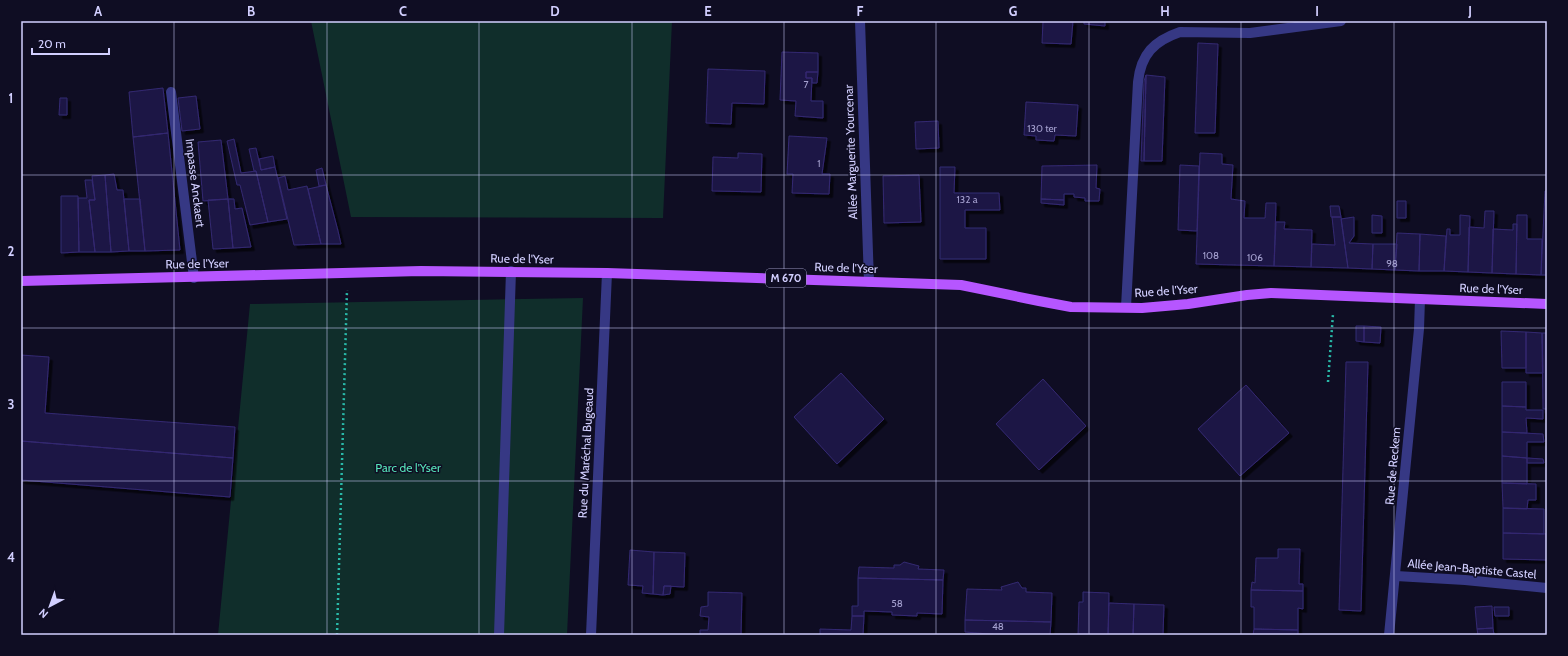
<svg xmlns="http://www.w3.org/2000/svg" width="1568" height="656" font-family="Cabin,sans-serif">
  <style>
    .green { fill: #102e2b }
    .building { fill: #1f1845; stroke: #332972; filter: url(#shadow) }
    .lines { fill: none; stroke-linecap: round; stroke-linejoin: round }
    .path { stroke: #29b9a8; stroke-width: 2.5; stroke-dasharray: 2 3; stroke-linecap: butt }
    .lane { stroke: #363884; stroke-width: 10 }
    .street { stroke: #363884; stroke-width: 10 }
    .primary { stroke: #b656ff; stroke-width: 10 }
    .grid { fill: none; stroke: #d2cfff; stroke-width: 1; stroke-opacity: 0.55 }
    .labels { text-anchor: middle; stroke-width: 3; stroke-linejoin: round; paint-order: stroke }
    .number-label { font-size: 10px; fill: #a5a1d0 }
    .shield { fill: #0f0d23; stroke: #9895bd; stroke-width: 1 }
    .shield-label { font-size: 11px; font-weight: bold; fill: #d2cfff }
    .street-label { font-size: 12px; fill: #d2cfff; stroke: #0f0d23 }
    .park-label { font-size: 12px; fill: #56e4b8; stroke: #0f0d23 }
    .neatline { fill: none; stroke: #d2cfff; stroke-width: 1.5 }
    .grid-label { font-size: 13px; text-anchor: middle; font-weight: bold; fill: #d2cfff }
  </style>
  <defs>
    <filter id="shadow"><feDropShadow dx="3.5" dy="3.5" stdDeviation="0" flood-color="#0009"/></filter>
  </defs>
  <rect width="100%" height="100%" fill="#0f0d23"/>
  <!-- green -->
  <path class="green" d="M311,21H672L663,218L351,217Z
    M583,298L567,635H218L250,304Z"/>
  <!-- building -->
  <path class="building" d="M1043,21H1073L1071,44L1042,43Z
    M1083,21H1105V26L1084,24V21Z
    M1198,43L1218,44L1215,133H1195Z
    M782,52L818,53V72H806V78H812L811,101H823V118L795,116L796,101L780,100Z
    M708,69L765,71L764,104L732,103L731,124L706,123Z
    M806,72H818L817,83H812V78H806Z
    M1146,75L1144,161H1141L1144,81Z
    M1146,75L1165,77L1162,161H1144Z
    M163,88L168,133L133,137L129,92Z
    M196,96L200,129L182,131L178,98Z
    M60,98H67V115H59Z
    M1026,102L1078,105L1076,136L1055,135L1054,141L1036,140V136L1024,135Z
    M938,121L939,148L916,149L915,122Z
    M168,133L180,250L145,251L133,137Z
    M789,136L827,138L822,174H830L829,194L792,193L793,174H787Z
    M234,139L241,173L256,171L268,222L250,225L240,185H237L227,141Z
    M221,140L228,199L203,201L198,142Z
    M256,148L261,170L275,167L287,219L268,222L256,171H254L249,149Z
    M738,153L762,154L761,192L712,191L713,157L738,158Z
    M1200,153L1222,154V164L1233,165L1231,199L1245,201L1244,218H1265L1266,203H1276L1274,266L1196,264Z
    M273,156L275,167L261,170L259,159Z
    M1097,165L1096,188L1100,189L1099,201H1085V198L1074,197V194H1064V200L1041,199L1042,166Z
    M1180,165L1199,166L1197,231L1178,230Z
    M940,167H955L954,193H999L1000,210H965V228H986V259H940Z
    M322,168L326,185L319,186L316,170Z
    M114,174L117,190H123L129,251L111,252L105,175Z
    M105,175L111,252H95L89,200H95L92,176Z
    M919,175L921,222L884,223L883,176Z
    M285,176L288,190L307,186L321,244L294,245L278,178Z
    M85,180H92L95,200H89L95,252H79L78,198H87Z
    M326,185L338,231L341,244H321L308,189Z
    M1545,191H1547V275H1541Z
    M61,196H78L79,252L61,253Z
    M124,199H140L145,251H129Z
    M228,199H234L235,209L242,208L251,247L233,248Z
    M228,199L233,248L213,249L208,200Z
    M1041,199L1064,200V205L1041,203Z
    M1397,201H1406V218H1397Z
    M1330,206H1339L1341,217H1331Z
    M1485,211H1494L1492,273L1468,272L1469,227L1484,228Z
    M1372,215L1382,216V233H1372Z
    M1460,215L1470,216L1468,272L1444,271L1447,229H1450V235H1460Z
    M1517,215H1527V239H1542L1541,275L1516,274Z
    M1332,217H1341L1348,268L1311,267L1312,244L1335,245Z
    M1354,217V236L1349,243L1373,244L1372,269L1348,268L1341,219Z
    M1276,222H1285L1284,229L1312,230L1311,267L1274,266Z
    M1513,224H1517L1516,274L1492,273L1493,229L1513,230Z
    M1397,233L1420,234L1419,271L1395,270Z
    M1420,234L1446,236L1444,271H1419Z
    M1373,244H1397L1395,270L1372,269Z
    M1356,326H1364V342L1356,341Z
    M1364,326L1381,327L1380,343L1364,342Z
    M1501,331L1526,332V368H1502Z
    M1526,332L1542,333L1543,373H1526Z
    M1542,333H1547V409H1543Z
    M21,355L49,357L45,413L235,427L233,458L21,441Z
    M1346,362H1368L1361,611L1339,610Z
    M841,373L884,419L837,464L794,417Z
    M1043,379L1086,426L1039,470L996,424Z
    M1502,382H1526V407L1502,406Z
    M1246,385L1289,433L1240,476L1198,429Z
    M1502,406L1526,407V410H1543V419L1526,418L1527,433L1502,432Z
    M1502,432L1543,434L1544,442H1527V458L1502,456Z
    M21,441L233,458L230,497L21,480Z
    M1502,456L1527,458V484L1502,483Z
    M1527,458L1543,459L1544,463H1527Z
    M1502,483L1536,484V500H1528L1527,509L1503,508Z
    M1503,508L1544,509V534L1503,533Z
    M1503,533L1547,534V560L1503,559Z
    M1278,549H1300L1299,584H1303V591L1251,590L1252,582L1255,583L1256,558H1278Z
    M630,550L654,552L653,594L642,593L643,586L628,585Z
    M654,552L685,553L684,587L664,586L663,595L653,594Z
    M904,562L919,566L918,569L944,570L943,580L858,578L859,567L894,568V565H900Z
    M858,578L943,580L942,614L917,613V616L892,615V612L864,611V616H852V606H858Z
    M1018,582L1022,588H1026V592L1052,593L1051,622L965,620L967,589L1002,590L1001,587Z
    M664,586H671L670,594L663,595Z
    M1251,590L1303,591V609L1298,608V630L1254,629V607H1251Z
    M708,592L742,593L741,635H700V630H708L709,617L700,616L701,607L708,606Z
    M1083,592L1109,593L1108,635H1078L1079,602H1083Z
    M1109,603L1134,604L1133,635H1108Z
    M1134,604L1164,605L1163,635H1133Z
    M1492,606L1493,628L1477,629L1475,607Z
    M1494,607H1509V616H1495Z
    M852,616H864L863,635H820V629L851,630Z
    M965,620L1051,622L1050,635H1000L965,632Z
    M1493,628L1494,635H1478L1477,629Z
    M1254,629L1298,630V635H1253Z"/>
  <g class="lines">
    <!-- path -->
    <path class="path" d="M1328,382L1333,314
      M337,635L347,290"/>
    <!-- lane -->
    <path class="lane" d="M1126,307L1138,82C1141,54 1154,41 1180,32L1250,33L1341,21
      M499,635L511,271"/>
    <!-- street -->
    <path class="street" d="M860,21L869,282
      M171,92L194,278
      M1396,576L1465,580L1547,588
      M591,635L607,273
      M1389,635L1419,329L1420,299"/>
    <!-- primary -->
    <path class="primary" d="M21,281L421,271L607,273L961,285L1039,301L1071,307L1142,308L1188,304L1247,295L1271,293L1547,304"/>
  </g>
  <!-- grid -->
  <path class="grid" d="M174,21V635M327,21V635M479,21V635M632,21V635M784,21V635M936,21V635M1089,21V635M1241,21V635M1394,21V635M21,175H1547M21,328H1547M21,481H1547"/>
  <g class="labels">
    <!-- number labels -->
    <g class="number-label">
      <text x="806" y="88">7</text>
      <text x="1042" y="132">130 ter</text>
      <text x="819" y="167">1</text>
      <text x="967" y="203">132 a</text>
      <text x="1211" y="259">108</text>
      <text x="1255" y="261">106</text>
      <text x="1392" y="267">98</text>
      <text x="897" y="607">58</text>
      <text x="998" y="630">48</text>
    </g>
    <!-- shield labels -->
    <rect class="shield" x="766" y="269" width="40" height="18" rx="3"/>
    <g class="shield-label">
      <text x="786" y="282">M 670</text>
    </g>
    <!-- street labels -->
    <g class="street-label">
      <text transform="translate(851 152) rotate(-92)" y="4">Allée Marguerite Yourcenar</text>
      <text transform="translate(195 183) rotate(83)" y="4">Impasse Anckaert</text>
      <text transform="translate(522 259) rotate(1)" y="4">Rue de l'Yser</text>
      <text transform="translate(197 264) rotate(-1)" y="4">Rue de l'Yser</text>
      <text transform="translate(846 268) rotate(2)" y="4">Rue de l'Yser</text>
      <text transform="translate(1491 289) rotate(2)" y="4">Rue de l'Yser</text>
      <text transform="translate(1166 291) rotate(-4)" y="4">Rue de l'Yser</text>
      <text transform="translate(586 453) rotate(-87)" y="4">Rue du Maréchal Bugeaud</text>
      <text transform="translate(1393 466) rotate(-85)" y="4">Rue de Reckem</text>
      <text transform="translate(1472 569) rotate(5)" y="4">Allée Jean-Baptiste Castel</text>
    </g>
    <!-- park labels -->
    <g class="park-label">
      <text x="408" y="472">Parc de l'Yser</text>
    </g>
  </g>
  <!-- border -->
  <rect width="1568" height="656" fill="none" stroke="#0f0d23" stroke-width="44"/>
  <!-- north arrow -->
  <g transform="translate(50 606) rotate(221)" stroke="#0f0d23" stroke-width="3" paint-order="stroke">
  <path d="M0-3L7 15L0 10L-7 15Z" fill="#d2cfff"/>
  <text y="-6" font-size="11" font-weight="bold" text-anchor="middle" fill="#d2cfff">N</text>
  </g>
  <!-- scale -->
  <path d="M32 48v6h77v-6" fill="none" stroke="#d2cfff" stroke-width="2"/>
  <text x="38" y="48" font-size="12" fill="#d2cfff" stroke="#0f0d23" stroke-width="3" paint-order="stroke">20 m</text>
  <rect x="22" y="22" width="1524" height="612" class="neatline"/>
  <g class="grid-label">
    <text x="98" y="16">A</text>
    <text x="251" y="16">B</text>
    <text x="403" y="16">C</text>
    <text x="555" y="16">D</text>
    <text x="708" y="16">E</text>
    <text x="860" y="16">F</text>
    <text x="1013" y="16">G</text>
    <text x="1165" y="16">H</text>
    <text x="1317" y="16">I</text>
    <text x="1470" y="16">J</text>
    <text x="11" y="103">1</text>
    <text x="11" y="256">2</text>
    <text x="11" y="409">3</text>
    <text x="11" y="562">4</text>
  </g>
</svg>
